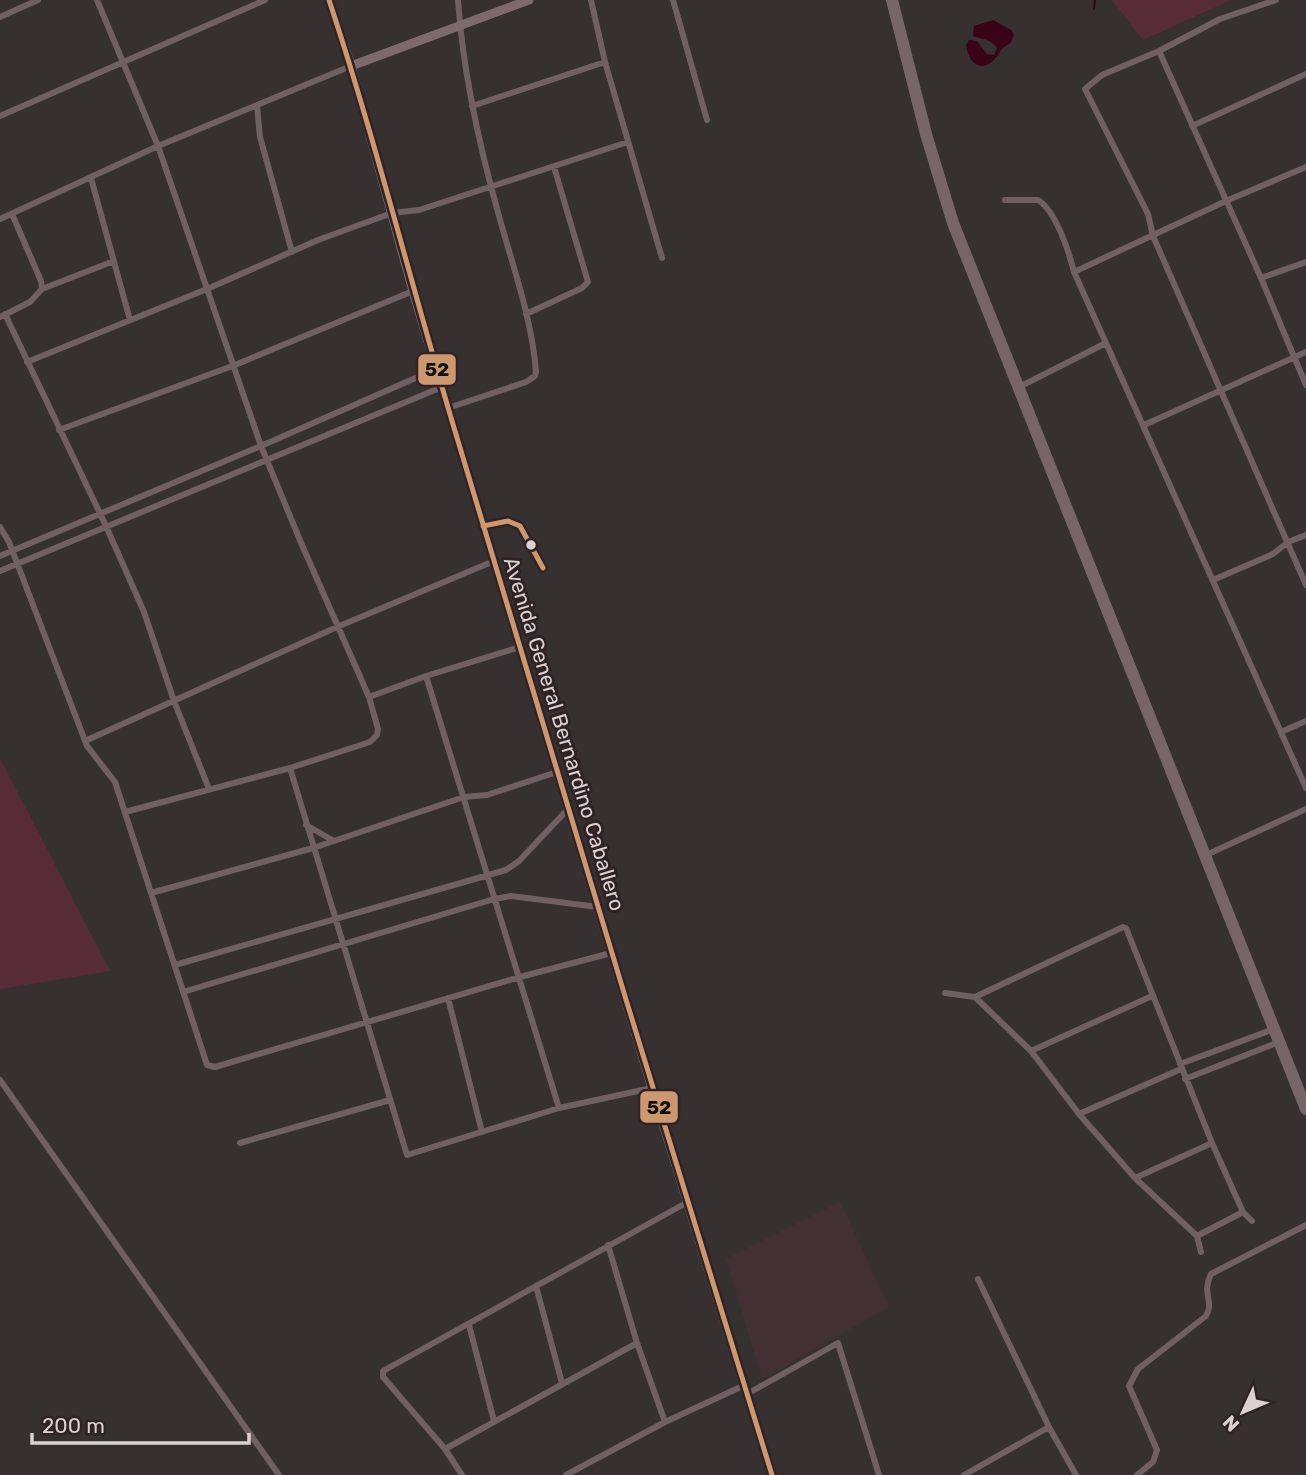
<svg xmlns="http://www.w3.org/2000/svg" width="1306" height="1475" font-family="Rubik,sans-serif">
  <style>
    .built { fill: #433034 }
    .green { fill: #582c37 }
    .water { fill: #390418 }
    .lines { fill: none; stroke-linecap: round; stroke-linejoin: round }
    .stream { stroke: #390418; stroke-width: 2 }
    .street { stroke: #706063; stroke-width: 6 }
    .secondary { stroke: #7e6a6e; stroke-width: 9 }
    .highway { stroke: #776568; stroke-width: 12 }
    .bus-1-casing { stroke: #302326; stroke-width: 10 }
    .bus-1 { stroke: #cd976f; stroke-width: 5 }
    .bus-dot { fill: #dad1d3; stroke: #302326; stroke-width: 2.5 }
    .labels { text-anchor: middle; stroke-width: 6; stroke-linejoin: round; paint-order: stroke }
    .street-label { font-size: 21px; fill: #dad1d3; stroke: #302326 }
    .line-badge { stroke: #302326; stroke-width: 2.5 }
    .pale-badge-label { font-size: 19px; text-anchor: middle; font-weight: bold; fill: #111 }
  </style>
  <rect width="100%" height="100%" fill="#373031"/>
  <!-- built -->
  <path class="built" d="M840,1202L889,1307L762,1379L726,1259Z"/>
  <!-- green -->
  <path class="green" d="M1112,0H1231L1143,40Z
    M0,758L110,971L0,989Z"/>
  <!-- water -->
  <path class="water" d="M993,20L1011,30L1014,35C1010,49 1006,42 1000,52C988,72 970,71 966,45L969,40L977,41L987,54L994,55L997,48C990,38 983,40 973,36L974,26Z"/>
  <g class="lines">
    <!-- stream -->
    <path class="stream" d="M1094,9L1095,0"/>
    <!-- street -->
    <path class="street" d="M97,0L158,146L261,446L302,545L369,697L378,729L377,735L370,742L290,768L125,812
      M591,0L605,62L662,258
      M673,0L707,120
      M1276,0L1220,19L1159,51L1102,75L1085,89L1148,214L1153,236L1306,585
      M0,17L38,0
      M1159,51L1261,278L1306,385
      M257,106L260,137L292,252
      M472,106L605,62
      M0,116L265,0
      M1192,126L1306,74
      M91,178L130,320
      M1005,200H1038C1056,211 1069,252 1074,272L1306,788
      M0,219L158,146L351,66
      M1074,272L1226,201L1306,167
      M1261,278L1306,262
      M42,289L114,261
      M5,314L106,526L144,612L174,701L209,789
      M526,314L582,288L588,282L554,167
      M0,317L30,302L42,289L41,281L12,214
      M27,362L207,289L318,240L392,213L419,210L628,142
      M1017,388L1106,343
      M448,408L526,382L535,376L536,372C532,319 513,267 499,216C479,145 463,73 458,0
      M1144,425L1306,352
      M59,430L235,365L413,291
      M0,527L9,542L87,746L115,782L207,1065L215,1067L520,977L611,953
      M0,556L261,446L436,369
      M0,571L442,387
      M1213,580L1273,554L1288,542L1306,535
      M426,676L559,1108
      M369,697L426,676L520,647
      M1281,732L1306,721
      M85,741L337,627L494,561
      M290,768L407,1155L559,1108L652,1088
      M306,825L334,841
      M1204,856L1306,809
      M151,893L313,848L464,797L487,795L557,772
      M175,965L506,870L519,861L568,809
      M183,992L494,899L511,896L598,907
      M945,993L975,997L1031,1051L1079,1114L1135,1178L1197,1236L1201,1252
      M975,997L1123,927L1126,928L1212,1143L1243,1212L1252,1221
      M448,998L482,1132
      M1031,1051L1152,996
      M1180,1064L1274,1029
      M1185,1079L1279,1042
      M0,1080L279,1475
      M1079,1114L1181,1069
      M240,1143L390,1100
      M1135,1178L1212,1143
      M1197,1236L1243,1212
      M608,1245L637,1343L665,1422
      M978,1279L1049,1427
      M536,1286L562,1383
      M469,1325L494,1421
      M747,1394L838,1343L879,1475
      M445,1449L637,1343
      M462,1475L445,1449L383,1377V1371L686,1203
      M566,1475L665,1422L745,1385
      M964,1475L1049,1427L1076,1475
      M1137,1475L1153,1462L1157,1450L1129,1386L1138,1369L1206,1316C1215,1302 1201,1294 1211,1274L1306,1225"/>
    <!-- secondary -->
    <path class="secondary" d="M329,0L351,66L413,291L652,1088L772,1475
      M351,66L529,0"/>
    <!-- highway -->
    <path class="highway" d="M892,0L926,134L953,223L1306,1109"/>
    <!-- bus-1 casing -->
    <g class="bus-1-casing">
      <path id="bus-1" d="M329,0C376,142 412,288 455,431C559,779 664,1128 772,1475
        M483,526L508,521L520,526L543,568"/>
    </g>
    <!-- bus-1 -->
    <use href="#bus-1" class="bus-1"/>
  </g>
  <!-- markers -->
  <circle class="bus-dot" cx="531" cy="545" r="6"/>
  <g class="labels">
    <!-- street labels -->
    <g class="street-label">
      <text transform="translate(564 734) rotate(73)" y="7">Avenida General Bernardino Caballero</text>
    </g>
  </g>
  <g class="line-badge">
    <rect x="417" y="353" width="40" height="33" rx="7" fill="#cd976f"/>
    <rect x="639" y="1090" width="40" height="34" rx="7" fill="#cd976f"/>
  </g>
  <g class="pale-badge-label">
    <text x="437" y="376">52</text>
    <text x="659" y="1114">52</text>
  </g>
  <!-- north arrow -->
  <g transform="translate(1243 1412) rotate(226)" stroke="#302326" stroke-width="5" paint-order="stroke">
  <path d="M0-5L12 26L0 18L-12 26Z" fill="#dad1d3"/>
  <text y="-10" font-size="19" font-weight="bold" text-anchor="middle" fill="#dad1d3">N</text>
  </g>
  <!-- scale -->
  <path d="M32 1433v10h217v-10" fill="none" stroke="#dad1d3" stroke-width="3.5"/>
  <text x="42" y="1433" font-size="21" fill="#dad1d3" stroke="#302326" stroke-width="5" paint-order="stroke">200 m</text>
</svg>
